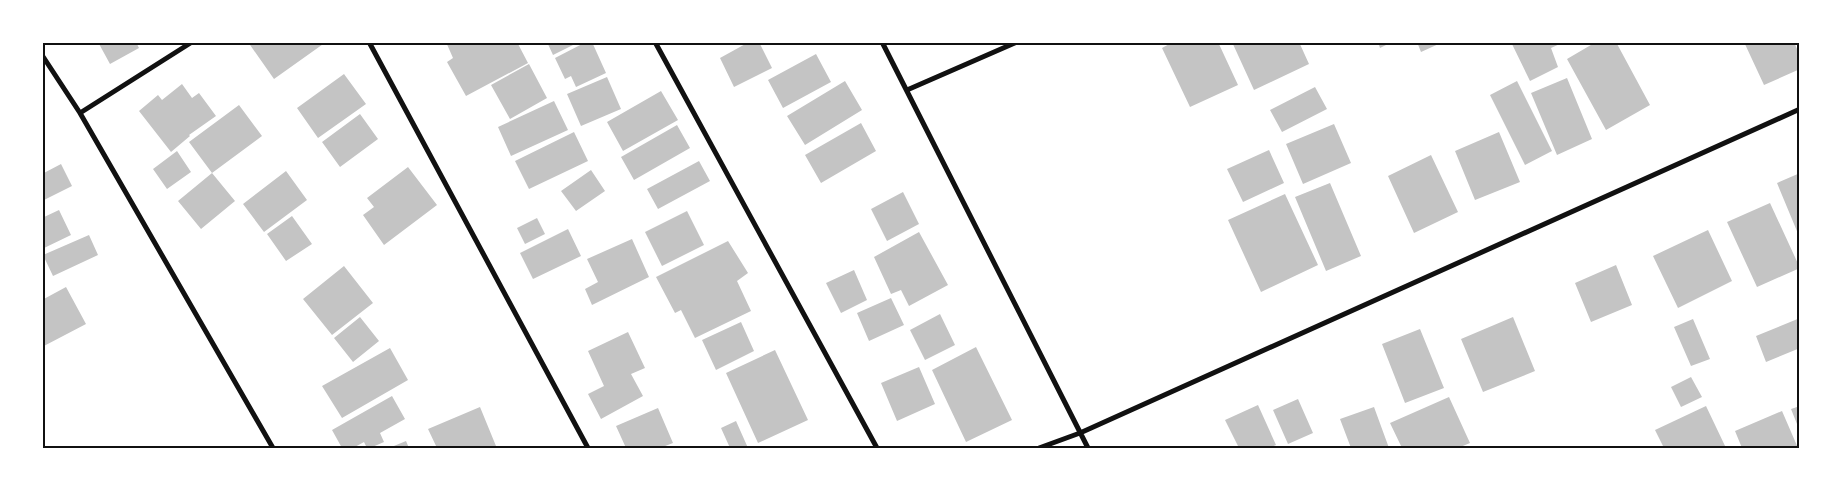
<svg xmlns="http://www.w3.org/2000/svg" width="1842" height="491" font-family="'Asap Condensed',sans-serif">
  <style>
    .building { fill: #c4c4c4 }
    .lines { fill: none; stroke-linecap: round; stroke-linejoin: round }
    .minor { stroke: #111; stroke-width: 5 }
    .neatline { fill: none; stroke: #111; stroke-width: 2 }
  </style>
  <rect width="100%" height="100%" fill="#fff"/>
  <!-- building -->
  <path class="building" d="M98,42H136L139,48L110,64Z
    M248,42H326L274,79Z
    M446,42H517L528,63L466,96L447,62L453,58Z
    M547,42H579L553,55Z
    M586,42H592L606,73L576,87L571,76L565,79L555,58Z
    M749,42H759L772,68L734,87L720,58Z
    M1173,42H1218L1238,85L1190,107L1162,48Z
    M1232,42H1299L1309,64L1254,90Z
    M1378,42H1392L1380,48Z
    M1417,42H1443L1421,52Z
    M1511,42H1564L1551,48L1558,67L1530,81Z
    M1596,42H1616L1650,105L1606,130L1567,59Z
    M1744,42H1794L1800,56V69L1764,85Z
    M816,54L831,82L783,108L768,80Z
    M529,64L547,98L510,119L491,85Z
    M344,74L366,104L318,138L297,108Z
    M607,77L621,109L581,126L567,94Z
    M1567,78L1592,139L1557,155L1531,93Z
    M845,81L862,110L805,145L787,116Z
    M1517,81L1552,151L1525,165L1490,95Z
    M182,84L192,98L199,93L216,116L189,135L190,136L171,152L139,111L158,95L162,100Z
    M1315,87L1327,109L1282,132L1270,110Z
    M661,91L678,120L623,151L607,122Z
    M554,101L568,130L511,156L498,127Z
    M239,105L262,136L212,173L235,201L201,229L178,201L212,173L189,142Z
    M360,114L378,139L340,167L322,142Z
    M861,123L876,151L821,183L805,155Z
    M1334,124L1351,163L1303,184L1286,144Z
    M677,125L690,148L634,180L621,157Z
    M574,132L588,161L529,189L515,161Z
    M1499,132L1520,182L1475,200L1455,151Z
    M1269,150L1284,183L1243,202L1227,169Z
    M177,151L191,172L167,189L153,169Z
    M1431,155L1458,212L1414,233L1388,176Z
    M699,161L710,181L658,209L647,189Z
    M61,164L72,186L42,201V174Z
    M408,167L437,205L384,245L363,215L374,207L367,198Z
    M591,170L605,191L576,211L561,191Z
    M286,171L307,200L264,232L243,204Z
    M1800,173V236H1799L1777,183Z
    M1330,183L1361,256L1326,271L1295,197Z
    M903,192L919,224L887,241L871,209Z
    M1285,194L1318,265L1261,292L1228,220Z
    M1770,203L1800,268L1757,287L1727,222Z
    M59,210L71,235L42,249V218Z
    M687,211L704,245L662,266L645,232Z
    M292,216L312,244L286,261L267,234Z
    M537,218L545,234L525,244L517,228Z
    M568,229L581,256L533,279L520,253Z
    M1708,230L1732,281L1678,308L1653,256Z
    M919,232L948,285L909,306L901,290L891,294L874,257Z
    M89,235L98,255L53,276L43,255Z
    M632,239L649,277L592,305L585,289L598,282L587,259Z
    M728,241L748,273L737,281L751,311L695,338L681,310L675,313L656,277Z
    M1616,265L1632,305L1591,322L1575,283Z
    M344,266L373,303L332,335L303,299Z
    M854,270L867,300L841,313L826,283Z
    M66,287L86,324L42,347V300Z
    M891,298L904,325L869,341L857,313Z
    M940,314L955,345L925,360L910,330Z
    M360,317L379,341L353,362L334,338Z
    M1513,317L1535,371L1483,392L1461,339Z
    M1800,318V348L1766,362L1756,336Z
    M1693,319L1710,359L1691,366L1674,327Z
    M741,322L754,351L716,370L702,340Z
    M1420,329L1444,388L1405,403L1382,344Z
    M628,332L645,368L631,374L643,396L601,419L588,394L604,386L588,351Z
    M976,347L1012,420L966,442L932,370Z
    M390,348L408,380L342,418L322,386Z
    M775,350L808,420L758,443L726,373Z
    M919,367L935,404L897,421L881,383Z
    M1691,377L1702,397L1681,407L1671,387Z
    M392,396L405,419L380,433L384,442L370,448H367L364,442L353,448H342L332,430Z
    M1449,397L1470,443L1458,448H1402L1390,423Z
    M1298,399L1313,433L1288,444L1273,410Z
    M1258,405L1276,445L1269,448H1239L1225,420Z
    M1706,406L1726,448H1664L1655,430Z
    M1800,406V429H1799L1791,409Z
    M480,407L496,446L490,448H437L428,429Z
    M1374,407L1389,448H1351L1340,419Z
    M658,408L673,443L660,448H626L616,426Z
    M1782,411L1798,448H1742L1735,431Z
    M736,421L748,448H730L721,428Z
    M406,441L409,448H389Z"/>
  <g class="lines">
    <!-- minor -->
    <path class="minor" d="M369,42L588,448
      M655,42L877,448
      M882,42L1088,448
      M42,55L80,113L273,448
      M907,90L1017,42
      M80,113L192,42
      M1039,448L1080,433L1800,109"/>
  </g>
  <!-- border -->
  <rect width="1842" height="491" fill="none" stroke="#ffffff" stroke-width="88"/>
  <rect x="44" y="44" width="1754" height="403" class="neatline"/>
</svg>
